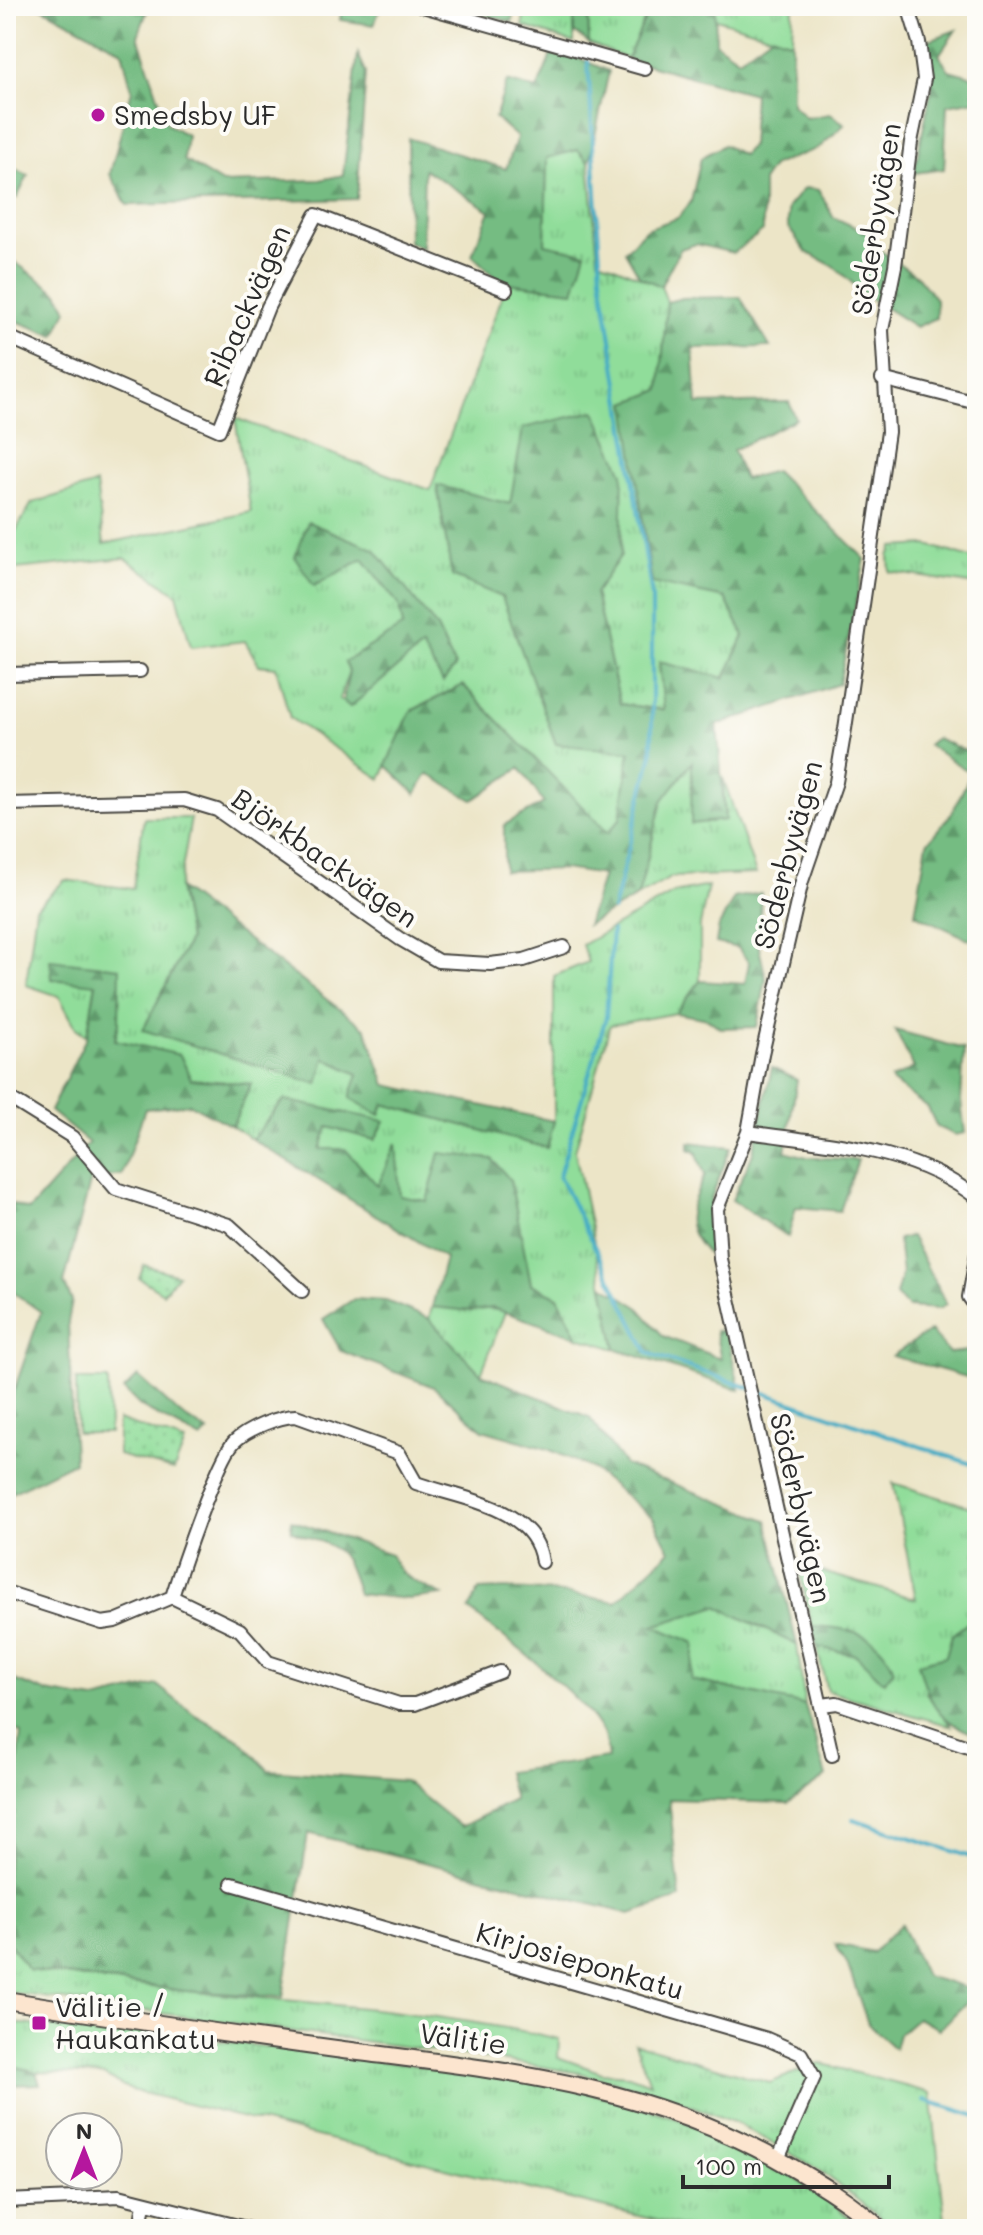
<svg xmlns="http://www.w3.org/2000/svg" width="983" height="2235" font-family="Mali,sans-serif">
  <style>
    .grass { fill: url(#grass-tufts); stroke: #5e8462; stroke-width: 2; fill-rule: evenodd }
    .forest { fill: url(#forest-firs); stroke: #507456; stroke-width: 2 }
    .park { fill: url(#park-dots); stroke: #5e8462; stroke-width: 2 }
    .pitch { fill: #90dd9a; stroke: #5e8462; stroke-width: 2 }
    .lines { fill: none; stroke-linecap: round; stroke-linejoin: round }
    .stream { stroke: #44acc4; stroke-width: 4 }
    .street-casing { stroke: #484742; stroke-width: 16 }
    .secondary-casing { stroke: #484742; stroke-width: 20 }
    .street { stroke: #fff; stroke-width: 12 }
    .secondary { stroke: #fce5cf; stroke-width: 16 }
    .poi-dot { fill: #b5179e; stroke: #fdfcf7; stroke-width: 3 }
    .labels { text-anchor: middle; stroke-width: 8; stroke-linejoin: round; paint-order: stroke }
    .poi-label { font-size: 28px; fill: #2b2b2b; stroke: #fdfcf7; text-anchor: start }
    .street-label { font-size: 28px; fill: #2b2b2b; stroke: #fdfcf7 }
  </style>
  <defs>
    <pattern id="grass-tufts" width="24" height="20" patternUnits="userSpaceOnUse" patternTransform="scale(2)"><rect width="24" height="20" fill="#90dd9a"/><path d="M3 7l-1-3M5 7V3M7 7l1-3M15 17l-1-3M17 17v-4M19 17l1-3" fill="none" stroke="#7cbe85"/></pattern>
    <pattern id="forest-firs" width="22" height="20" patternUnits="userSpaceOnUse" patternTransform="scale(2)"><rect width="22" height="20" fill="#74bc82"/><path d="M5 1l3.5 6h-7zM16 11l3.5 6h-7z" fill="#5f996b"/></pattern>
    <pattern id="park-dots" width="8" height="8" patternUnits="userSpaceOnUse" patternTransform="scale(2)"><rect width="8" height="8" fill="#90dd9a"/><path d="M2 2h.1M6 6h.1" fill="none" stroke="#7cbe85" stroke-width="1.8" stroke-linecap="round"/></pattern>
  </defs>
  <rect width="100%" height="100%" fill="#fdfcf7"/>
  <filter id="ink" filterUnits="userSpaceOnUse"><feTurbulence type="fractalNoise" baseFrequency=".0125" numOctaves="2"/><feDisplacementMap in="SourceGraphic" scale="16" xChannelSelector="R" yChannelSelector="G"/><feConvolveMatrix kernelMatrix="1 2 1 2 8 2 1 2 1" color-interpolation-filters="sRGB"/></filter>
  <filter id="wash" filterUnits="userSpaceOnUse"><feTurbulence type="fractalNoise" baseFrequency=".006" numOctaves="4" result="noise"/><feDisplacementMap in="SourceGraphic" scale="32" xChannelSelector="R" yChannelSelector="G"/><feGaussianBlur stdDeviation="1.8" result="paint"/><feColorMatrix in="noise" values="0 0 0 0 0 0 0 0 0 0 0 0 0 0 0 0 0 1.4 0 .05"/><feComposite in="paint" operator="in"/></filter>
  <g filter="url(#wash)">
    <rect width="100%" height="100%" fill="#ece5c7"/>
    <!-- grass -->
    <path class="grass" d="M524,6H574V43L523,26Z
      M588,6H651L627,59L589,43Z
      M715,6H793L792,42L713,18Z
      M578,150L589,163L598,259L661,286L667,302L660,390L725,598L744,636L725,678L659,662L664,710L620,704L595,593L621,555L510,505L437,486L452,576L502,597L556,744L630,751L620,819L608,834L463,685L411,711L381,779L290,718L276,667L259,665L245,641L191,647L177,594L125,558L6,570V547L32,503L96,484L104,544L251,512L235,418L430,490L507,283L574,291L545,245L547,157ZM374,549L437,628L455,666L443,682L422,647L350,707L339,699L349,671L345,662L404,626L399,605L363,559L314,585Z
      M928,545L977,560V585L890,572L889,556L893,547Z
      M693,760L725,820L723,778L756,874L672,877L638,896L662,801Z
      M144,818H191L179,887L189,940L143,1030L318,1083L324,1058L358,1074L380,1114L384,1104L547,1148L554,1121V976L588,962L582,945L674,893L708,886L700,925V981L676,1013L610,1025L575,1151L616,1349L578,1337L558,1297L531,1284L510,1180L427,1202L400,1196L395,1145L378,1187L345,1149L320,1150L328,1127L375,1140L284,1100L252,1139L232,1126L251,1084L191,1080L180,1055L115,1040L119,1023L96,983L87,1036L76,1028L59,996L26,985L36,908L65,880L133,889Z
      M432,1307C454,1309 487,1306 505,1312L481,1374L429,1319Z
      M893,1483L977,1509L975,1617L952,1635L946,1656L926,1693L951,1726L827,1691L798,1565L916,1599Z
      M717,1606L797,1645L805,1705L691,1680L652,1626Z
      M6,1939L29,1970C81,1977 133,1986 186,1991C311,2003 437,2011 559,2039L558,2057L602,2073L629,2075L650,2083L635,2043L770,2083L819,2063L931,2093L946,2229H894L820,2170L736,2123L655,2092L580,2073L494,2059L6,1992Z
      M12,2023L52,2027L92,2025C183,2036 274,2048 364,2059C450,2070 539,2079 622,2101C703,2122 800,2172 862,2229H691L131,2090L103,2075L36,2072L6,2064V2024Z"/>
    <!-- forest -->
    <path class="forest" d="M149,6L138,36L167,124L187,135L184,160L222,183L320,180L343,175L358,54L366,72L357,199L127,205L110,174L132,90L122,51L41,7Z
      M342,6H381L374,25L340,20Z
      M450,6H515L512,22Z
      M574,6H588L589,43L574,32Z
      M651,6H715L716,43L739,59L772,35L792,42V104L806,118L830,114L845,124L819,148L773,165L763,180V231L733,253L696,244L680,249L661,286L640,277L625,251L646,229L678,218L691,202L701,158L724,145L742,155L751,146L754,94L627,59Z
      M956,30L939,55L949,70L977,78V100L947,105L944,169L914,173L932,87L927,41Z
      M554,48L609,71L589,163L578,150L547,158L545,244L586,253L574,291L507,283L495,277L472,255L490,211L424,169L422,248L409,242L408,138L506,169L517,137L495,118L507,81L537,90Z
      M6,165L28,175L17,198L6,193Z
      M804,188L819,190L833,217L870,234L878,249L917,276L936,299V318L916,327L868,297L833,266L806,252L788,227V207Z
      M12,260L58,293L67,310L55,336L6,317V267Z
      M740,297L770,347L693,348L697,404L789,402L796,419L733,450L744,479L775,471L865,559L839,684L717,725L725,820L691,824L692,762L662,801L638,896L587,925L603,875L564,869L504,871V825L544,803L520,768L473,800L428,774L416,794L386,765L411,711L463,685L608,833L620,819L630,752L556,744L502,597L452,576L437,485L510,504L523,428L595,411L623,473L621,555L595,593L620,704L664,710L659,662L725,678L744,636L725,598L652,583L626,403L660,390L667,302L683,298Z
      M308,522L374,549L437,628L455,667L443,682L422,647L350,707L343,701L349,671L345,662L403,626L399,605L363,559L314,586L295,557Z
      M936,738L977,756V943L915,914L927,843L952,813L971,773L928,745Z
      M179,888L366,1029L386,1085L554,1121L547,1148L384,1104L380,1115L350,1098L358,1074L325,1058L318,1084L143,1030L189,940Z
      M761,893L759,948L766,979L757,1027L720,1028L708,1019L676,1013L700,981L745,984L749,963L738,948L716,943L719,926L734,898Z
      M50,960L120,968L119,1023L115,1040L180,1055L191,1079L251,1084L232,1126L190,1104L145,1109L122,1175L91,1179L64,1283L72,1301L68,1322L74,1462L6,1496V1414L41,1312L6,1287V1202L29,1210L89,1143L50,1111L87,1036L96,984L52,979Z
      M895,1030L964,1049L961,1101L965,1133L955,1135L937,1127L928,1108L893,1082L891,1079L914,1068Z
      M772,1068L797,1080L785,1151L807,1157L858,1160L840,1211L796,1207L788,1237L732,1200L752,1156Z
      M284,1100L385,1121L375,1140L328,1127L320,1149H345L378,1186L396,1143L400,1196L427,1201L440,1153L492,1159L510,1180L531,1284L558,1297L578,1337L493,1308L471,1311L432,1307L445,1258L252,1139Z
      M689,1142L731,1147L711,1199V1257C679,1226 688,1213 705,1175L696,1152L689,1149Z
      M911,1236L946,1304L939,1309L908,1307L896,1295L902,1273L898,1239Z
      M603,1285L638,1307L663,1336L721,1359L715,1331L726,1330L740,1390L616,1349Z
      M354,1299L386,1301L428,1318L481,1374L589,1417L625,1465L767,1520L797,1645L717,1606L653,1626L695,1643L691,1680L805,1705L826,1776L788,1803L669,1799L680,1898L630,1914L308,1833L283,1997L185,1991L29,1970L6,1939V1872L21,1733L6,1727V1677L46,1692L95,1700L157,1685L195,1715L239,1739L268,1770L404,1781L461,1827L514,1800L507,1772L608,1758C607,1750 606,1740 603,1733C583,1695 505,1638 469,1610L479,1590C526,1587 570,1593 616,1602L670,1551L653,1518L591,1468L548,1449L483,1430L434,1387L341,1351L323,1319Z
      M930,1331L949,1353L977,1350V1380L892,1356Z
      M138,1376L181,1415L208,1432L201,1439L141,1407L124,1390Z
      M291,1520L391,1554C397,1577 423,1586 442,1595L409,1599L358,1594C342,1544 340,1549 292,1531Z
      M977,1579V1735C937,1721 929,1702 918,1663L946,1656L952,1635L975,1617Z
      M812,1626C849,1628 880,1632 894,1670L884,1682L856,1655L817,1647Z
      M901,1924L925,1976L972,1990L967,2002L939,2029L917,2018L899,2034L895,2049L868,2024L847,1963L835,1944L873,1952Z
      M6,2064L36,2072L40,2084L6,2085Z"/>
    <!-- park -->
    <path class="park" d="M144,1265L178,1275L163,1293L139,1278Z
      M118,1420L185,1442L174,1470L118,1455Z"/>
    <!-- pitch -->
    <path class="pitch" d="M76,1380H108L109,1433H77Z"/>
    <g class="lines">
      <!-- stream -->
      <path class="stream" d="M588,61L601,277L652,597V754L613,910
        M612,931L606,1017L559,1176L648,1353L977,1466
        M853,1819L977,1859
        M924,2100L977,2116"/>
    </g>
  </g>
  <g filter="url(#ink)">
    <g class="lines">
      <!-- street casing -->
      <g class="street-casing">
        <path id="street" d="M423,6L645,69
          M6,336L219,430L268,307L316,215L506,290
          M882,379L977,403
          M6,674L140,671
          M6,804L184,800L217,810L400,939L438,961L490,964L524,960L564,947
          M6,1096L72,1137L116,1189L229,1225L302,1291
          M748,1132C828,1144 912,1147 977,1198
          M977,1253L969,1297L977,1308
          M6,1592L102,1623L115,1621L172,1597L240,1630L268,1662L399,1704H415L500,1672
          M172,1597C180,1571 218,1458 234,1442C247,1429 279,1416 296,1416L399,1453L416,1483C460,1499 535,1506 542,1562
          M822,1705L837,1703L977,1750
          M832,1755L720,1259L717,1209L748,1132L762,1054L802,881L836,782L845,729L888,432L882,330L895,266L911,142L924,79L919,42L908,6
          M232,1884L767,2039L801,2054L814,2077L778,2159
          M6,2201L119,2196L250,2229
          M140,2229L144,2203"/>
      </g>
      <!-- secondary casing -->
      <g class="secondary-casing">
        <path id="secondary" d="M6,7L7,6
          M6,2000C116,2018 226,2034 336,2049C495,2070 643,2082 786,2164C818,2182 853,2203 880,2229"/>
      </g>
      <!-- street -->
      <use href="#street" class="street"/>
      <!-- secondary -->
      <use href="#secondary" class="secondary"/>
    </g>
  </g>
  <!-- markers -->
  <g class="poi-dot">
    <circle cx="98" cy="115" r="8"/>
    <rect x="31" y="2015" width="16" height="16" rx="4"/>
  </g>
  <g class="labels">
    <!-- poi labels -->
    <g class="poi-label">
      <text x="114" y="125">Smedsby UF</text>
      <text x="55" y="2017">Välitie /<tspan x="55" dy="32">Haukankatu</tspan></text>
    </g>
    <!-- street labels -->
    <g class="street-label">
      <text transform="translate(876 219) rotate(-81)" y="10">Söderbyvägen</text>
      <text transform="translate(247 306) rotate(-66)" y="10">Ribackvägen</text>
      <text transform="translate(788 855) rotate(-75)" y="10">Söderbyvägen</text>
      <text transform="translate(325 858) rotate(35)" y="10">Björkbackvägen</text>
      <text transform="translate(801 1508) rotate(77)" y="10">Söderbyvägen</text>
      <text transform="translate(580 1961) rotate(16)" y="10">Kirjosieponkatu</text>
      <text transform="translate(463 2039) rotate(8)" y="10">Välitie</text>
    </g>
  </g>
  <!-- margin -->
  <rect width="983" height="2235" fill="none" stroke="#fdfcf7" stroke-width="32"/>
  <!-- north arrow -->
  <g transform="translate(84 2151)"><circle r="38" fill="#fdfcf7" stroke="#a9a8a5" stroke-width="2"/>
  <path d="M0-6L14 30L0 20L-14 30Z" fill="#b5179e"/>
  <text y="-12" font-size="22" font-weight="bold" text-anchor="middle" fill="#2b2b2b">N</text>
  </g>
  <!-- scale -->
  <path d="M683 2175v12h206v-12" fill="none" stroke="#2b2b2b" stroke-width="4"/>
  <text x="695" y="2175" font-size="24" fill="#2b2b2b" stroke="#fdfcf7" stroke-width="6" paint-order="stroke">100 m</text>
</svg>
